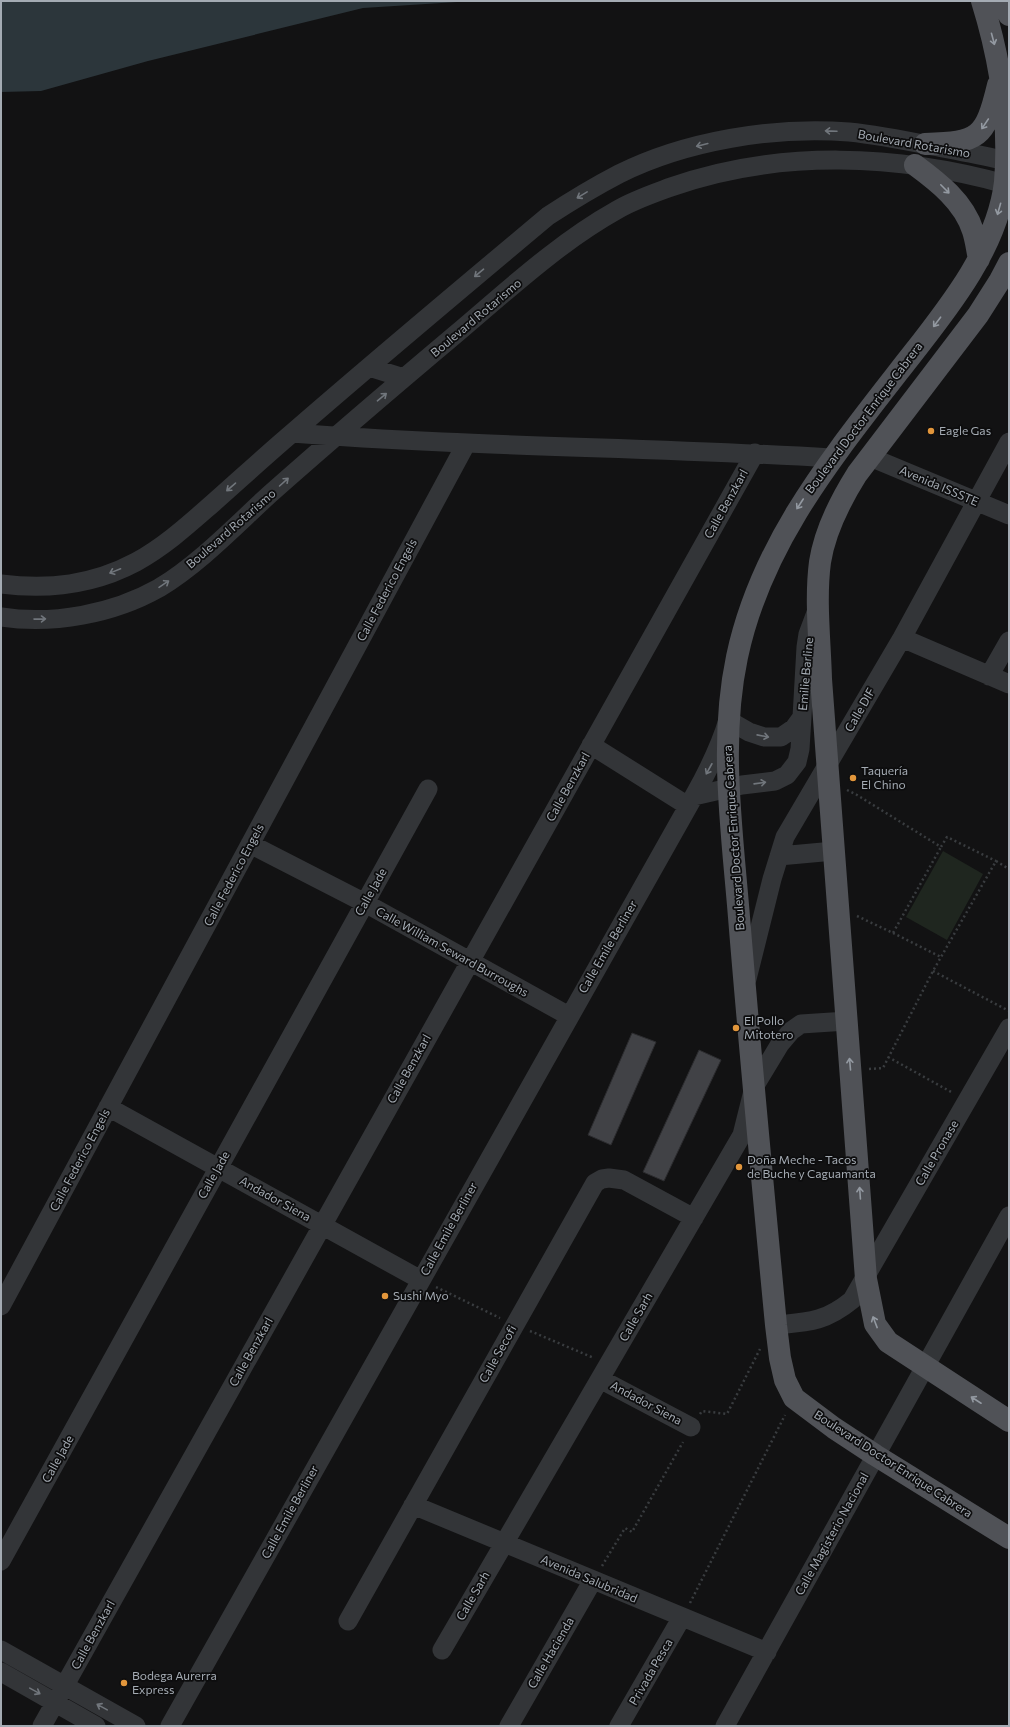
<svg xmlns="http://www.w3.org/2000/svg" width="1010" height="1727" font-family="Commissioner,sans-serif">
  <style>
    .green { fill: #1f261f }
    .water { fill: #2c363b }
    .building { fill: #414246; stroke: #2c2c2f }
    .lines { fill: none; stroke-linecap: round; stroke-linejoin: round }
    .path { stroke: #393c3f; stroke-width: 2.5; stroke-dasharray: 2 3; stroke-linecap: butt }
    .minor { stroke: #333538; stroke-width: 19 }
    .major { stroke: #505257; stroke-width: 22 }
    .oneway { stroke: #9399a1 }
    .oneway2 { stroke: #71767c }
    .poi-dot { fill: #e2963b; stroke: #0d0d0e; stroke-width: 1.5 }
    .labels { text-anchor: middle; stroke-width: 3.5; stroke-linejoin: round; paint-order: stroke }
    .street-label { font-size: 12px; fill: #a4abb3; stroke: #0d0d0e }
    .poi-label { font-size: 12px; fill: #a4abb3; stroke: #0d0d0e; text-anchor: start }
  </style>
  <rect width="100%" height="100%" fill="#121213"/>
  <!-- green -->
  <path class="green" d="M943,851L983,874L947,940L906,917Z"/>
  <!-- water -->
  <path class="water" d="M1,1H473L363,8L148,61L41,91L1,92Z"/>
  <!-- building -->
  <path class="building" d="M632,1033L656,1042L611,1145L588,1135Z
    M699,1050L721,1060L664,1181L643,1172Z"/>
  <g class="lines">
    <!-- path -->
    <path class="path" d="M847,790L857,795L941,847L947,837L996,861
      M857,916L893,933L941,847
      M893,933L941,957
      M933,971L1009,1011
      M888,1057L953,1093
      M869,1069L883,1068L933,971L996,861L1009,869
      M436,1287L500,1318
      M530,1331L594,1358
      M700,1414L702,1411L727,1414L760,1349
      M602,1566L625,1528L632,1532L683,1442
      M690,1603L785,1415"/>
    <!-- minor -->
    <path class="minor" d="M369,367L404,378
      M292,433C471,447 652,447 831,458
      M870,457L1009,515
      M1,584C49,590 93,585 136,562C165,546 188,525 212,504C238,481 264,457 291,434C376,360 462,288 548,216C571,201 594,187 619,174C685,141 774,126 849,132C879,135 908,141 938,147C961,152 986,155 1009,162
      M1,617C53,625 113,614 159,588C199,564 236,525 270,494C331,440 393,387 456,334C507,291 558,243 617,210C634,200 652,194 671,187C779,149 899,154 1009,185
      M902,638L1009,684
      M989,676L1009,641
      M591,745L688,806
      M694,796L742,785L775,781L787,775L797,762L800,749L802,717
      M250,844L365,903L569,1016
      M779,856L834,851
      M747,979L772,879L785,837L902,638L1009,442
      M108,1107L421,1280
      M1,1306L466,444
      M776,1325C809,1322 825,1322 852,1300L1009,1028
      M600,1379L691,1427
      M413,1505L767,1652
      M1,1561L428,789
      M348,1621L595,1183L602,1179L609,1178L624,1180L694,1218
      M1,1650L136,1726
      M442,1650L742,1135L754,1087L780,1044L791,1031L801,1024L847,1021
      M1,1672L96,1726
      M42,1726L755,453
      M170,1726L694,796C708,771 720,747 728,720L749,732L764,737H781L794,728L802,717L806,647L808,634L817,610
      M509,1726L593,1580
      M619,1726L682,1617
      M725,1726L1009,1216"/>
    <!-- major -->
    <path class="major" d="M982,1C1000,59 1010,121 1005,182C997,252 941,317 899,371C831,459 761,544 737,657C719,742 732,830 739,917C750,1053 763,1189 776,1325L780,1358L785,1380L794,1398L834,1428L875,1455L1009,1538
      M1004,1L1009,15
      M925,144C979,142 985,139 998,85
      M915,165C938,182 964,202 973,231C976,240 977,250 979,259
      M1009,263L999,282L978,315L857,474C840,501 825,530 820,562C815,600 820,641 821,679L866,1279L875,1324L888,1342L1009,1421"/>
  </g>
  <!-- one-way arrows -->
  <defs><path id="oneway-shaft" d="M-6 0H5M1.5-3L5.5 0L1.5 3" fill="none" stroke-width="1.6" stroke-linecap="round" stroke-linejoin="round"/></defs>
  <g class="oneway">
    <use href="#oneway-shaft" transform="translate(993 39) rotate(75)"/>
    <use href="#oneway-shaft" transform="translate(985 124) rotate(124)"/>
    <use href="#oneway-shaft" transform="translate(945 189) rotate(45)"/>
    <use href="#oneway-shaft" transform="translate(999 209) rotate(106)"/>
    <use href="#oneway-shaft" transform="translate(937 322) rotate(127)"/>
    <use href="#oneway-shaft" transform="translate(800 504) rotate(123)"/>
    <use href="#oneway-shaft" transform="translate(850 1064) rotate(-95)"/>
    <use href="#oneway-shaft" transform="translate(860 1193) rotate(-94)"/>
    <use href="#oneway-shaft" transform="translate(875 1322) rotate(-111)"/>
    <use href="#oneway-shaft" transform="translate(976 1400) rotate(-147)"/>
  </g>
  <g class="oneway2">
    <use href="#oneway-shaft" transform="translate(831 131) rotate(-178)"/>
    <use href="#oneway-shaft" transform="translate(702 145) rotate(166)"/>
    <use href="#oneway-shaft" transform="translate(582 195) rotate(149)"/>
    <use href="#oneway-shaft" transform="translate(479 273) rotate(140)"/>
    <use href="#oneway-shaft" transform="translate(382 397) rotate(-40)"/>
    <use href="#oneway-shaft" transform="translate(284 482) rotate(-42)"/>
    <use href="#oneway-shaft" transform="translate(231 487) rotate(139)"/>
    <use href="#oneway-shaft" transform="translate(115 571) rotate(158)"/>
    <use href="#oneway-shaft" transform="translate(164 584) rotate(-34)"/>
    <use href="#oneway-shaft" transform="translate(40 619) rotate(-1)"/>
    <use href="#oneway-shaft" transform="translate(763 736) rotate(11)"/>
    <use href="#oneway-shaft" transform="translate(709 769) rotate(119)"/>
    <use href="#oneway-shaft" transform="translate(760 783) rotate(-8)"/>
    <use href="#oneway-shaft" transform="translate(35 1691) rotate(29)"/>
    <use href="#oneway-shaft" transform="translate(102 1707) rotate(-151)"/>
  </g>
  <!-- markers -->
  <g class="poi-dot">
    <circle cx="931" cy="431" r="4"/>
    <circle cx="853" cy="778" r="4"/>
    <circle cx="736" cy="1028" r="4"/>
    <circle cx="739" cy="1167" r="4"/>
    <circle cx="385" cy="1296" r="4"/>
    <circle cx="124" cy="1683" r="4"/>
  </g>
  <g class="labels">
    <!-- street labels -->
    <g class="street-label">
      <text transform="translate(914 144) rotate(10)" y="4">Boulevard Rotarismo</text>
      <text transform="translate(476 318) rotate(-40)" y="4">Boulevard Rotarismo</text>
      <text transform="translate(864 418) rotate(-53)" y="4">Boulevard Doctor Enrique Cabrera</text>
      <text transform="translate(939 486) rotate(23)" y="4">Avenida ISSSTE</text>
      <text transform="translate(726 504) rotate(-61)" y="4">Calle Benzkarl</text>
      <text transform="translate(231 529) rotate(-41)" y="4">Boulevard Rotarismo</text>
      <text transform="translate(387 590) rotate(-62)" y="4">Calle Federico Engels</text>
      <text transform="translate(806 674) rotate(-85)" y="4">Emilie Barline</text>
      <text transform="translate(860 710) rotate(-60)" y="4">Calle DIF</text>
      <text transform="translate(568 787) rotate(-61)" y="4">Calle Benzkarl</text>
      <text transform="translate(734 838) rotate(-94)" y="4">Boulevard Doctor Enrique Cabrera</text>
      <text transform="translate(234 875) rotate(-62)" y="4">Calle Federico Engels</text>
      <text transform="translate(371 892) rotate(-61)" y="4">Calle Jade</text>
      <text transform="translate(608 947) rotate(-60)" y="4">Calle Emile Berliner</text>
      <text transform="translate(452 952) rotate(29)" y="4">Calle William Seward Burroughs</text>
      <text transform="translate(409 1069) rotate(-61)" y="4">Calle Benzkarl</text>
      <text transform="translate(937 1153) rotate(-60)" y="4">Calle Pronase</text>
      <text transform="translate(80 1160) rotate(-62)" y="4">Calle Federico Engels</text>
      <text transform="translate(214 1175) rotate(-61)" y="4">Calle Jade</text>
      <text transform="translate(275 1199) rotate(29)" y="4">Andador Siena</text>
      <text transform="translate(449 1229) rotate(-61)" y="4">Calle Emile Berliner</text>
      <text transform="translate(636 1317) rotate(-60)" y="4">Calle Sarh</text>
      <text transform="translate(251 1352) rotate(-61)" y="4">Calle Benzkarl</text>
      <text transform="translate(498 1354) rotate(-61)" y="4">Calle Secofi</text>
      <text transform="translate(646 1403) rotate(28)" y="4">Andador Siena</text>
      <text transform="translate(58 1459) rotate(-61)" y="4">Calle Jade</text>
      <text transform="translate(893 1464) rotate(33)" y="4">Boulevard Doctor Enrique Cabrera</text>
      <text transform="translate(290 1512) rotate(-61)" y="4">Calle Emile Berliner</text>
      <text transform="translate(832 1534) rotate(-61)" y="4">Calle Magisterio Nacional</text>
      <text transform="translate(589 1579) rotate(23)" y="4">Avenida Salubridad</text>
      <text transform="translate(473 1596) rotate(-60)" y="4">Calle Sarh</text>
      <text transform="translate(93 1635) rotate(-61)" y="4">Calle Benzkarl</text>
      <text transform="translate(551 1653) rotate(-60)" y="4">Calle Hacienda</text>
      <text transform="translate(651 1672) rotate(-60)" y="4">Privada Pesca</text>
    </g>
    <!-- poi labels -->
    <g class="poi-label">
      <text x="939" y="435">Eagle Gas</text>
      <text x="861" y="775">Taquería<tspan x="861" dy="14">El Chino</tspan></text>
      <text x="744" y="1025">El Pollo<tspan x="744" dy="14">Mitotero</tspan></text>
      <text x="747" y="1164">Doña Meche - Tacos<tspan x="747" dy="14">de Buche y Caguamanta</tspan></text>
      <text x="393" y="1300">Sushi Myo</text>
      <text x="132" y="1680">Bodega Aurerra<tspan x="132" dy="14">Express</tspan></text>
    </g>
  </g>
  <!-- border -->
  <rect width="1010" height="1727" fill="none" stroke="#a4abb3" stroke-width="4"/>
</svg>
